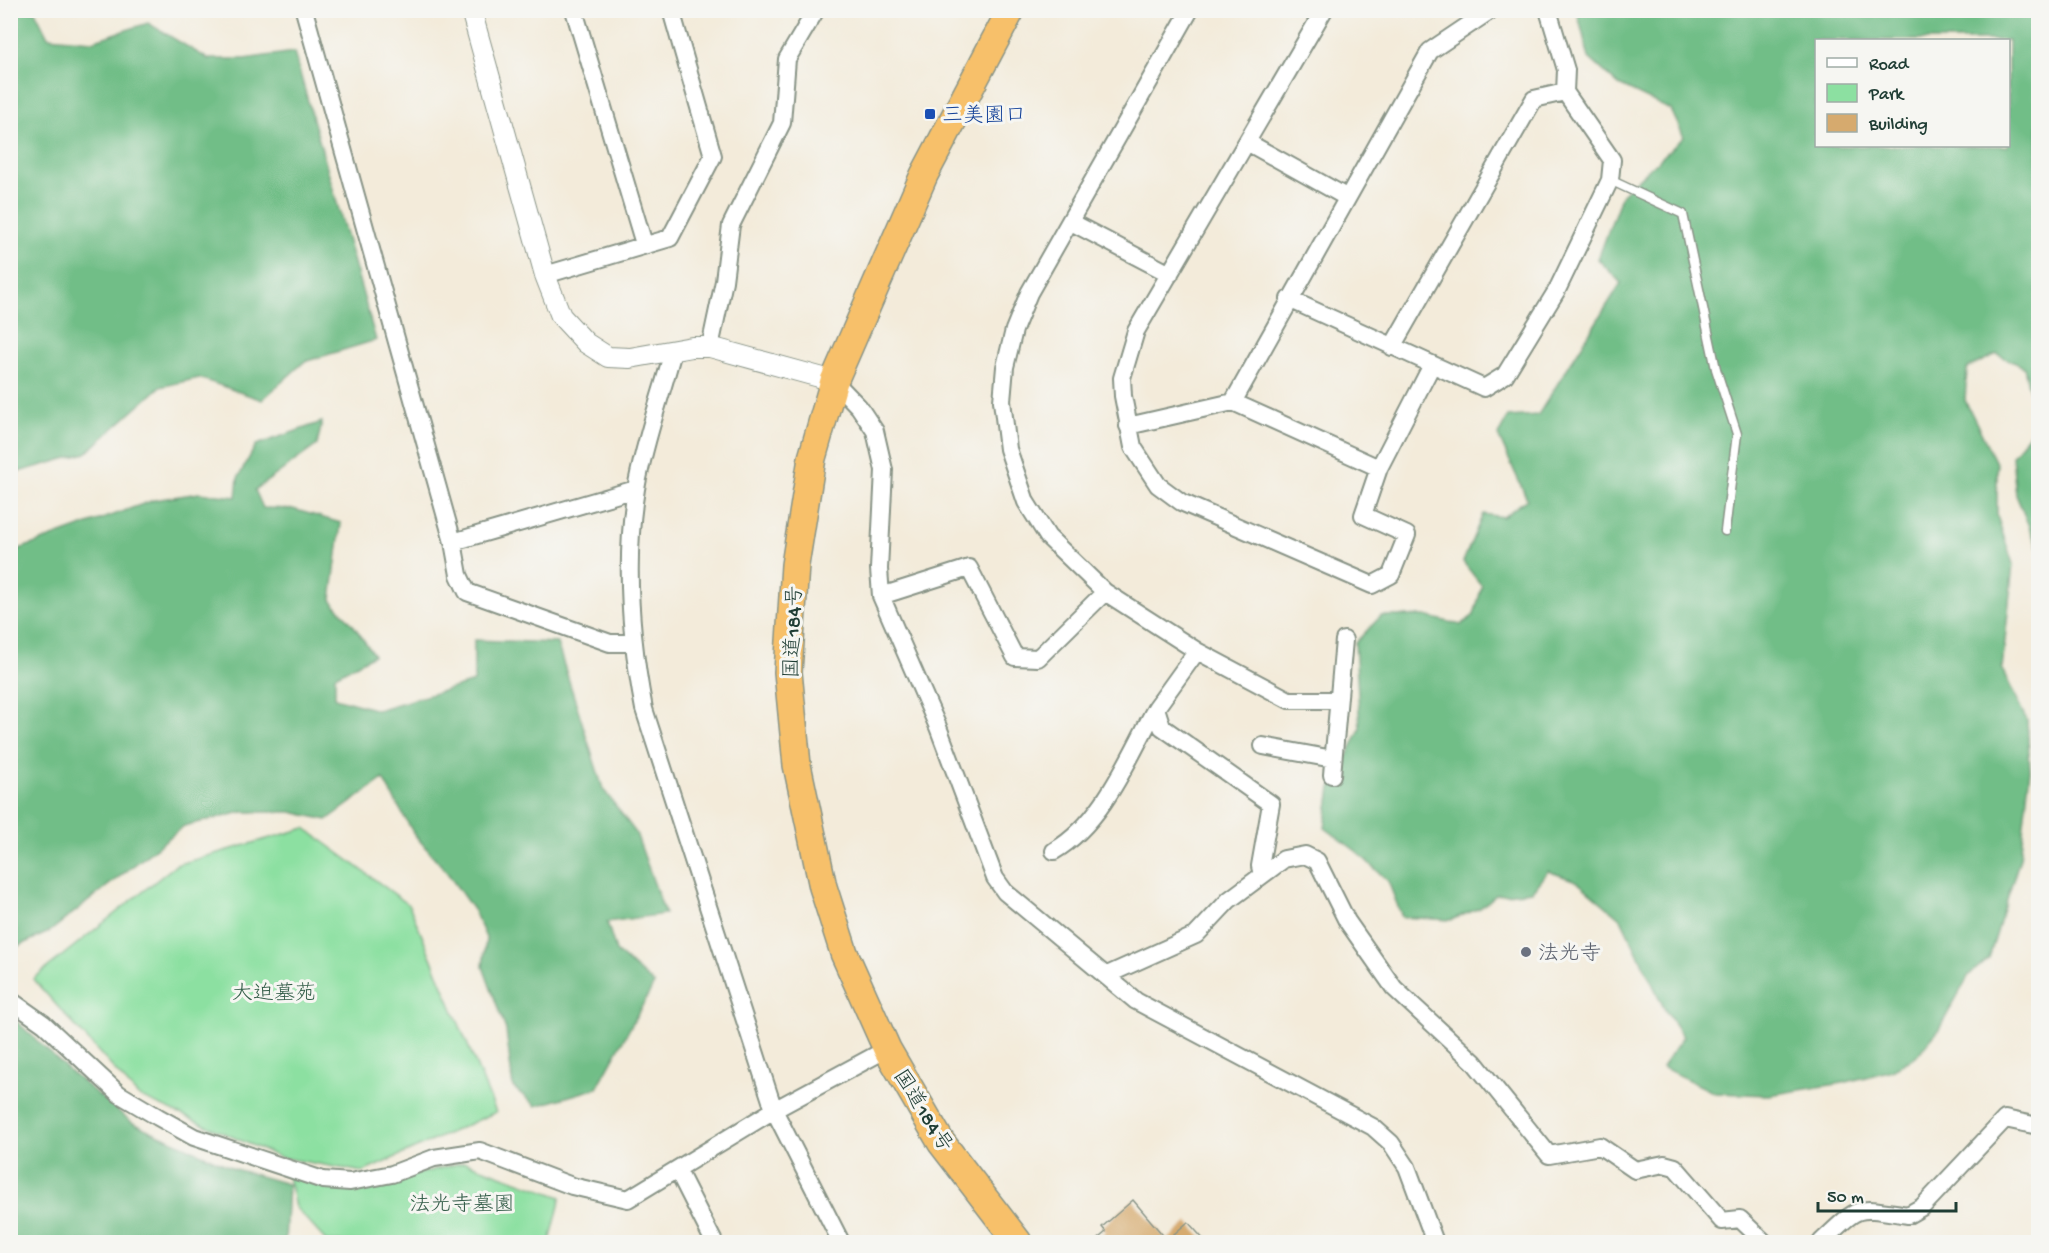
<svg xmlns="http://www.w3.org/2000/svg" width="2049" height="1253" font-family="'Gochi Hand','Klee One',sans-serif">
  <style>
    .green { fill: #8ce0a1; stroke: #568e6a; stroke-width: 1.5 }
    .forest { fill: #71be87; stroke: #487e5e; stroke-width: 1.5; fill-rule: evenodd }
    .building { fill: #d6aa6e }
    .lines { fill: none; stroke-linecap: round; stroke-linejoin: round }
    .service-casing { stroke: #899487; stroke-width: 11 }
    .minor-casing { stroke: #899487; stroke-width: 20 }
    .tertiary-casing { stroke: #899487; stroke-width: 22 }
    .trunk-casing { stroke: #899487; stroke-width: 30 }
    .service { stroke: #fff; stroke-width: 8 }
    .minor { stroke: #fff; stroke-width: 16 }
    .tertiary { stroke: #fff; stroke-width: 20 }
    .trunk { stroke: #f7c06b; stroke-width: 27 }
    .transit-dot { fill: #1a4fb4; stroke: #f6f6f2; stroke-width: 2 }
    .worship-dot { fill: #6b7280; stroke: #f6f6f2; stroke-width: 2 }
    .labels { text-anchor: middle; stroke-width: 6; stroke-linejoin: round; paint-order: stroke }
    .transit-label { font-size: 21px; fill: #164399; stroke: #f6f6f2; text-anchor: start }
    .street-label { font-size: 21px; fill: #1f3d34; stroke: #f6f6f2 }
    .worship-label { font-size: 21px; fill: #5b616d; stroke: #f6f6f2; text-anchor: start }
    .park-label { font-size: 21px; fill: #355e4a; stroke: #f6f6f2 }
  </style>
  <rect width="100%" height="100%" fill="#f6f6f2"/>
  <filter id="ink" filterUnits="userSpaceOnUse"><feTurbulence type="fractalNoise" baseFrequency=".0167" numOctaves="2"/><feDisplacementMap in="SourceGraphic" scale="12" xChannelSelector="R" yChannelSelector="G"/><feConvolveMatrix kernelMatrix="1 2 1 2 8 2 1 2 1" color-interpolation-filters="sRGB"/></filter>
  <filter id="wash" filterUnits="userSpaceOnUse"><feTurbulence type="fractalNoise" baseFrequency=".008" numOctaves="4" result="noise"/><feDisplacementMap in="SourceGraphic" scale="24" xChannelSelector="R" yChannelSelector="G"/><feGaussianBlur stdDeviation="1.35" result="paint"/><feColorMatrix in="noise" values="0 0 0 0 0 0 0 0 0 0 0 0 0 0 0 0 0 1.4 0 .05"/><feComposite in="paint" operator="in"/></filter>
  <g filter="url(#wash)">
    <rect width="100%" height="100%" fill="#f3ebda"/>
    <!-- green -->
    <path class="green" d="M305,828L409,905L496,1112L363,1172L279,1157L138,1096L33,979L176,865Z
      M465,1162L561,1197L550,1242H327L295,1207L288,1176L401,1178Z"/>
    <!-- forest -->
    <path class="forest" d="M11,10L35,11L48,37L92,41L148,23L208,59H244L294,52L376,340L304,362L262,400L199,378L160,387L86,453L11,474Z
      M1577,11H2038V548L2016,495L2012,456L2037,424L2024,367L1997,354L1967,368L1965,400L1997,465V516L2013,564L2002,669L2027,721L2030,770L2020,858L1989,958L1969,975L1938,1031L1916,1057L1892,1070L1843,1083L1769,1095L1715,1093L1662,1067L1683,1037L1665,1010L1621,919L1576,881L1548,871L1532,891L1496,895L1480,908L1451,920L1402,917L1388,881L1356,851L1325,828L1331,788L1360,729L1355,643L1381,616H1425L1461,625L1474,615L1482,586L1463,562L1483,514L1503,517L1527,499L1498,435L1508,417L1538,415L1621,283L1598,259L1622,194L1684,137L1671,110L1619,85L1589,58ZM1816,40H2008V146H1816Z
      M322,422L317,445L255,490L263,508L293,509L341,523L331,600L354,626L374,655L335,676V698L377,710L474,682V640L557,643L603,789L636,833L665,914L607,922L616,951L654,984L597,1088L536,1106L513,1087L506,1030L483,967L486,938L474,911L446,871L414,834L383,779L327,820L291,812H242L184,826L49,932L11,949V552L154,500L199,493L236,497L238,478L256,445Z
      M10,1015L68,1070L133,1123L235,1169L288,1184L285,1242H11Z"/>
    <g id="blocks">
      <!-- building -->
      <path class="building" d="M1133,1200L1167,1240L1188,1222L1206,1242H1094L1106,1232L1102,1227Z"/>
    </g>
  </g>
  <g filter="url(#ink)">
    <use href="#blocks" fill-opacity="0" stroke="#899487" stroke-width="1.5"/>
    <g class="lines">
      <!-- service casing -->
      <g class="service-casing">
        <path id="service" d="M1610,180L1683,214L1716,369L1737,434L1725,531"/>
      </g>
      <!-- minor casing -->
      <g class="minor-casing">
        <path id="minor" d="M304,10L453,542L459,575L467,592L610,643H632
          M574,10L644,244
          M1190,10L1029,293L1014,330L1005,367L1002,401L1008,449L1026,502L1048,537L1105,592L1197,651L1289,700H1338
          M1324,10L1136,331L1122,378L1123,396L1133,447L1158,485L1181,502L1372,585L1391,575L1407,535L1363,515L1379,468L1432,365
          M1247,142L1346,197
          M1071,222L1170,274
          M545,275L670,238L713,156L671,10
          M1289,299L1484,388L1505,375L1557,290L1610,180L1612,160L1565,92L1566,70L1548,10
          M710,347L724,281L731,225L782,123L787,59L816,10
          M1392,347L1534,99L1565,92
          M673,351C661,396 644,443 636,489C624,563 630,636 644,709L774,1110L841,1242
          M834,381L859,407L875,431L884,470L879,569L881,596L938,727L995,878L1005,892L1136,1001L1373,1127L1391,1143L1407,1167L1435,1242
          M1233,402L1379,468
          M1128,426L1233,402L1430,51L1491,10
          M453,542L636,489
          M881,596L969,568L1015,657L1038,658L1105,592
          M1197,651L1156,708L1162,727L1271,804L1260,866L1262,875
          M1263,746L1333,759
          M1332,775L1344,640
          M1054,851C1104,822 1129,756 1156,708
          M1107,975L1196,935L1229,900L1284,859L1305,855L1317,861L1347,921L1394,988L1474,1062L1549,1155L1600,1146L1635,1170L1664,1164L1675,1167L1722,1221L1740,1219L1764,1242
          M10,1000L44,1024L119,1094L158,1117L194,1137L323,1180L350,1182L392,1174L434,1158L480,1151L572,1186L628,1199L774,1110L887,1049
          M678,1171L714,1242
          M1821,1242C1862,1204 1853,1207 1908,1215L1922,1207L2005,1119L2038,1126"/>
      </g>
      <!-- tertiary casing -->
      <g class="tertiary-casing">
        <path id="tertiary" d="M471,10L545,275L561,316L586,343L608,357L630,358L692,347H710L834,381"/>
      </g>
      <!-- trunk casing -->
      <g class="trunk-casing">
        <path id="trunk" d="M1011,10L924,175L834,381L812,458L795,565L788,672L797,765L823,887L844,953L887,1049L941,1142L1018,1242"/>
      </g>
      <!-- service -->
      <use href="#service" class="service"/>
      <!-- minor -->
      <use href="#minor" class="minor"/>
      <!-- tertiary -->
      <use href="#tertiary" class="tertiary"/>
      <!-- trunk -->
      <use href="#trunk" class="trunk"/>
    </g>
  </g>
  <!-- markers -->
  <rect class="transit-dot" x="924" y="108" width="12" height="12" rx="3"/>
  <circle class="worship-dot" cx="1526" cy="952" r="6"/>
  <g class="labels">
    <!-- transit labels -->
    <g class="transit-label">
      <text x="942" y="121">三美園口</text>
    </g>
    <!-- street labels -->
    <g class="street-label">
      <text transform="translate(792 632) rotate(-88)" y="7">国道184号</text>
      <text transform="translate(924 1110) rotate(58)" y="7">国道184号</text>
    </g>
    <!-- worship labels -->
    <g class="worship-label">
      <text x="1538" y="959">法光寺</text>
    </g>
    <!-- park labels -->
    <g class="park-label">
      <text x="274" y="999">大迫墓苑</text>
      <text x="462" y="1210">法光寺墓園</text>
    </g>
  </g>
  <!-- margin -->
  <rect width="2049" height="1253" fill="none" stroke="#f6f6f2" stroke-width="36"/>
  <!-- legend -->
  <rect x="1815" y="39" width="195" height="108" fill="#f6f6f2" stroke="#a0aca6" stroke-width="1.5"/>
  <rect x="1827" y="58" width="30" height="9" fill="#ffffff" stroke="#a0aca6" stroke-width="1.5"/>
  <text x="1869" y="69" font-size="18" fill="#1f3d34">Road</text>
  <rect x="1827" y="84" width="30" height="18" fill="#8ce0a1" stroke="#a0aca6" stroke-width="1.5"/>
  <text x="1869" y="99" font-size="18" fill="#1f3d34">Park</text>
  <rect x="1827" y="114" width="30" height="18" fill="#d6aa6e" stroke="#a0aca6" stroke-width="1.5"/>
  <text x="1869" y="129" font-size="18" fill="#1f3d34">Building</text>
  <!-- scale -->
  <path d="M1818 1202v9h138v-9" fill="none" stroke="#1f3d34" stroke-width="3"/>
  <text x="1827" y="1202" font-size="18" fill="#1f3d34" stroke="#f6f6f2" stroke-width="4.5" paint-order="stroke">50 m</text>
</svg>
